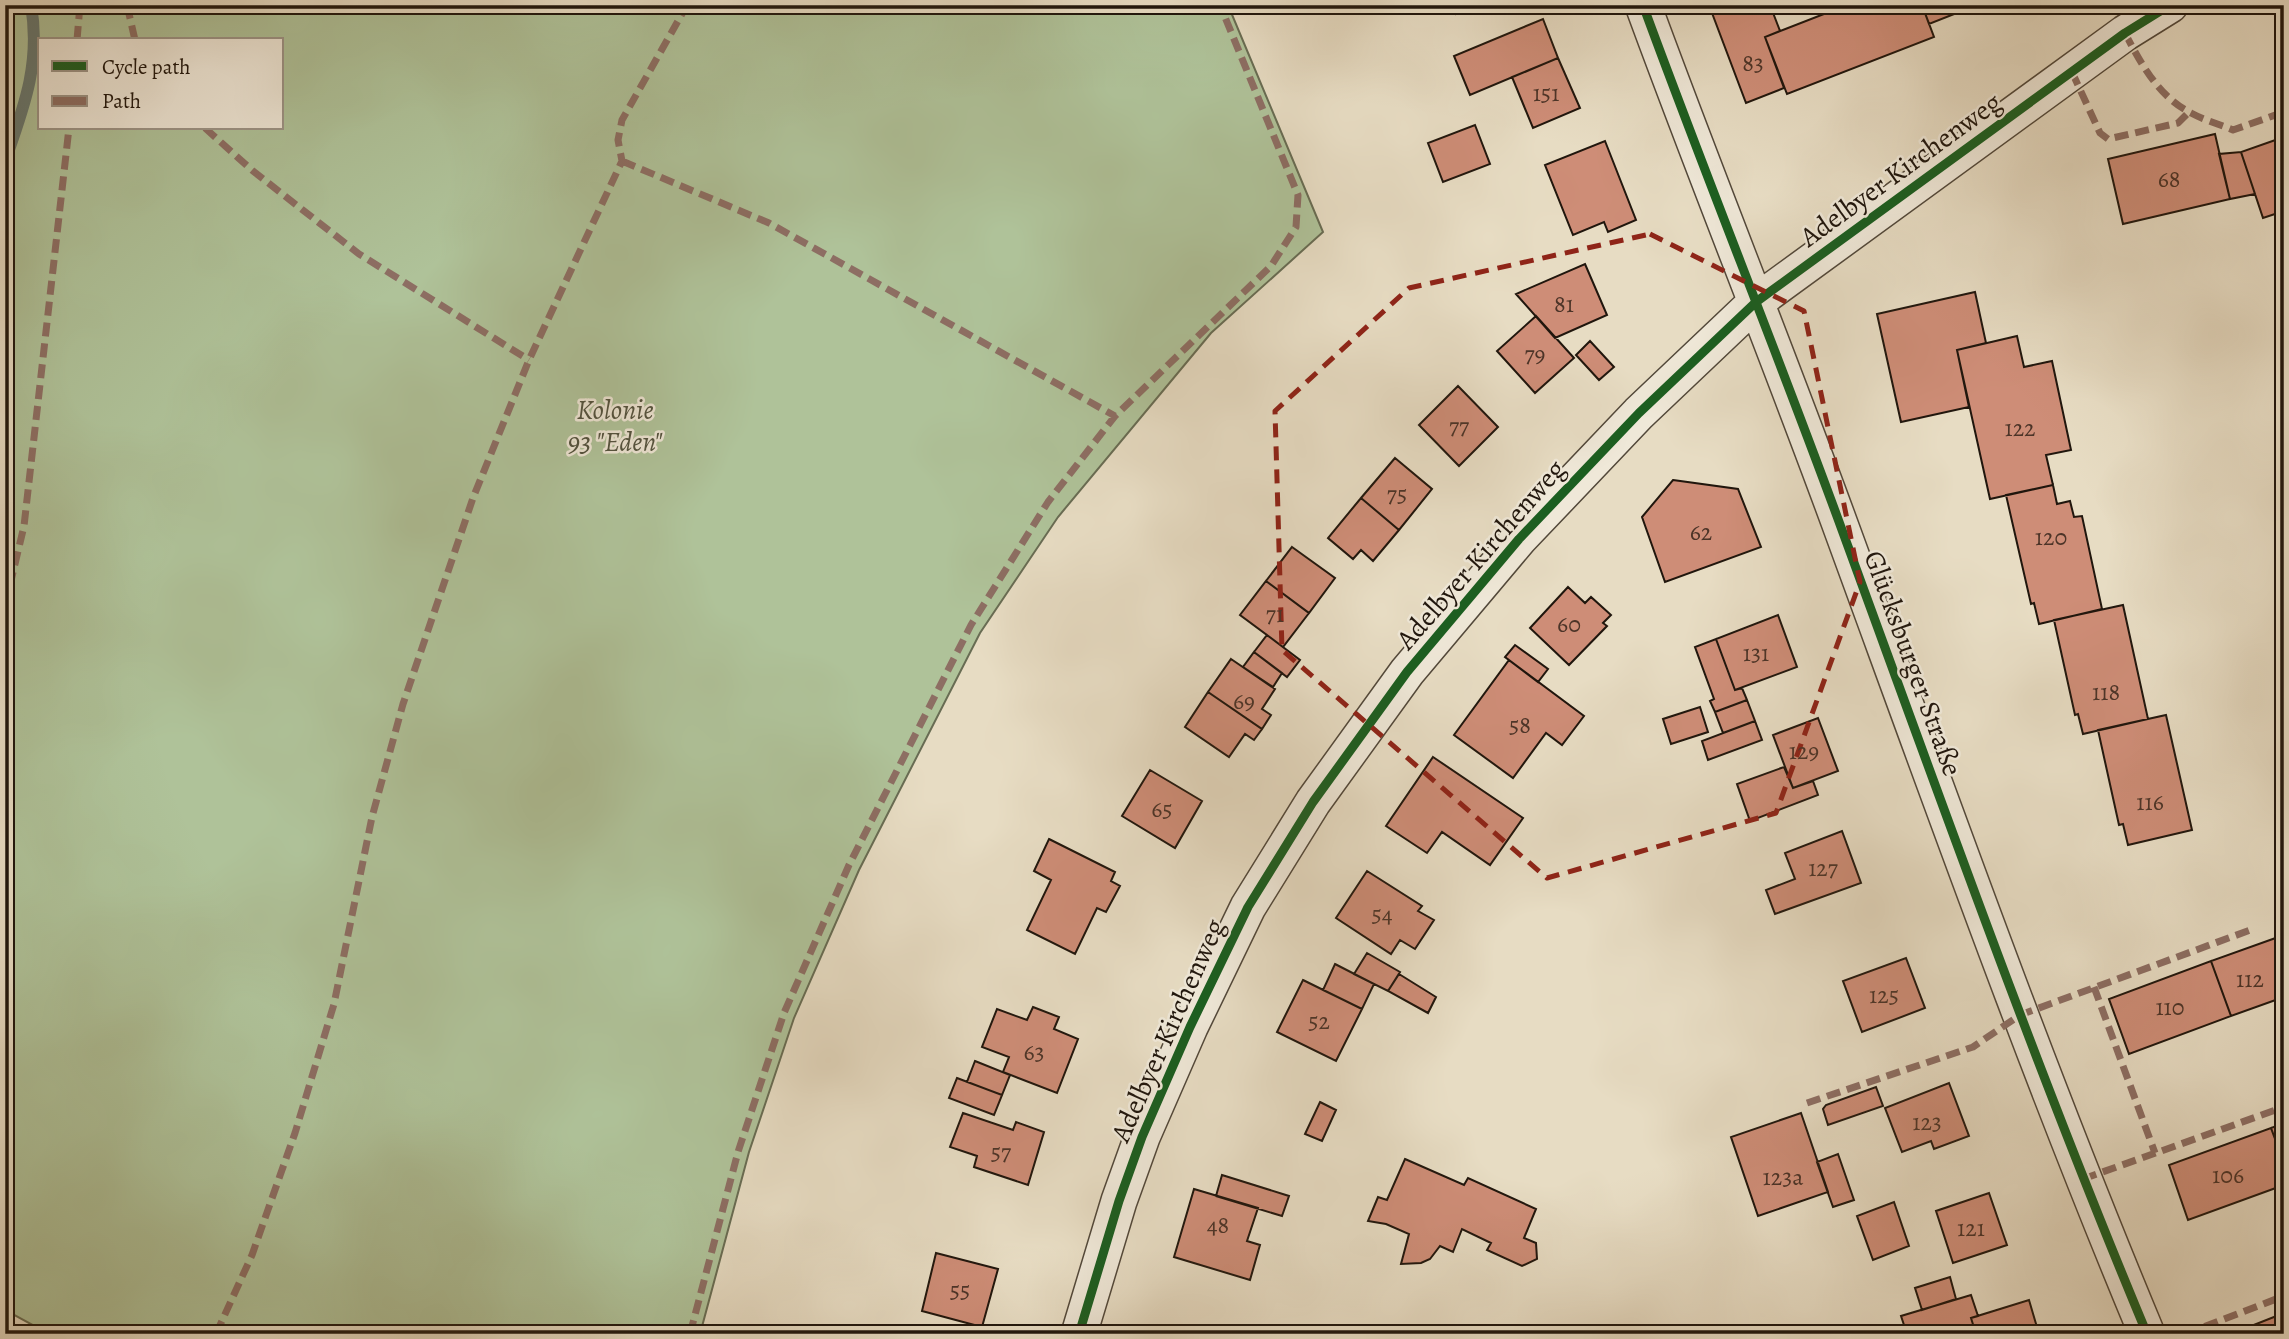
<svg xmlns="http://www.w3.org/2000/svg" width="2289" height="1339" font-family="Alegreya,serif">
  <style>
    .green { fill: #afc299; stroke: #686c53; stroke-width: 2; fill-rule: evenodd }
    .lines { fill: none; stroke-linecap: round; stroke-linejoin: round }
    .stream { stroke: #677972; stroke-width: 12 }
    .building { fill: #ce8d77; stroke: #20160d; stroke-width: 2 }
    .street-casing { stroke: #52483a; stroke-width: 38 }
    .street { stroke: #efe8d8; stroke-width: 35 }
    .quiet { stroke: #8d6e63; stroke-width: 7; stroke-dasharray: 14 7; stroke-linecap: butt }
    .cycleway-casing { stroke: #efe8d8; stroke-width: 13 }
    .cycleway { stroke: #1b5e20; stroke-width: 9 }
    .marked { fill: none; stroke: #8f2418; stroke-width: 5; stroke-dasharray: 14 9; stroke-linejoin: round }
    .labels { text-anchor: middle; stroke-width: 5; stroke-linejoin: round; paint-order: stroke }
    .number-label { font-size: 24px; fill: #4c3428 }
    .street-label { font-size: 28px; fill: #20160d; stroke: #efe8d8 }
    .park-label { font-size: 28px; font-style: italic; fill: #52523e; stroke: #efe8d8 }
  </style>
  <rect width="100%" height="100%" fill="#e7dcc3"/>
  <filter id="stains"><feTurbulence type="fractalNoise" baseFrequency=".00286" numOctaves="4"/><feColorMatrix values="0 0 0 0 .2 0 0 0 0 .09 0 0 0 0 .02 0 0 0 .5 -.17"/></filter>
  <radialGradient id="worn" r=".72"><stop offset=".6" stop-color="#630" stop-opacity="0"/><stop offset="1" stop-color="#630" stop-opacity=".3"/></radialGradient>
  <!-- green -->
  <path class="green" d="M5,5H1228L1323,232L1211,333L1058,517L980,633L859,870L794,1018L749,1152L700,1334H49L5,1310ZM282,40V128H40V40Z"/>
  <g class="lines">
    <!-- stream -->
    <path class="stream" d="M5,161C24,107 41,63 31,5"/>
  </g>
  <!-- building -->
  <path class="building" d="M1453,5H1480L1456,14Z
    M1709,5H1770L1780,31L1765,37L1784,88L1746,103Z
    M1847,5H1922L1934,37L1787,94L1765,37Z
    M1922,5H1977L1929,24Z
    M1543,19L1558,58L1470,95L1454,56Z
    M1558,58L1580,108L1533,128L1512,77Z
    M1475,125L1490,164L1443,182L1428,143Z
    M2215,134L2230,199L2123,224L2108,159Z
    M2284,137V211L2263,218L2241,152Z
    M1605,141L1636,220L1608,232L1604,222L1573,235L1545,165Z
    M2241,152L2255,194L2230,199L2219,154Z
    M1585,264L1607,315L1555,338L1516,294Z
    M1975,292L1986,343L1957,350L1969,407L1901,422L1877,314Z
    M1536,316L1574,358L1535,393L1497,351Z
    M2017,336L2024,367L2052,361L2071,450L2046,455L2053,485L1990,499L1957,350Z
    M1590,341L1614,367L1599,380L1576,355Z
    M1458,386L1498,427L1459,466L1419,425Z
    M1395,458L1432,489L1399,530L1361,498Z
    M1673,480L1738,489L1761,547L1665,582L1642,517Z
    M2053,485L2057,504L2070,501L2074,517L2082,516L2102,609L2039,624L2034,603L2031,604L2006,495Z
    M1361,498L1399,530L1373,561L1361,550L1353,559L1328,538Z
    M1292,547L1335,578L1309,613L1266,581Z
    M1266,581L1309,613L1283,647L1240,615Z
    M1568,587L1585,603L1591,597L1611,615L1603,623L1607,626L1569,665L1530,628Z
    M2123,605L2148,719L2083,734L2078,714L2075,715L2054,620Z
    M1778,615L1797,667L1735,690L1716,639Z
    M1267,635L1300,660L1287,677L1254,652Z
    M1716,639L1735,690L1742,688L1747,700L1715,712L1710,701L1714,699L1695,647Z
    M1515,645L1548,669L1538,682L1505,657Z
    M1254,652L1282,673L1273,687L1243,667Z
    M1231,659L1275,689L1262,709L1271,715L1262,729L1208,692Z
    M1509,660L1584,716L1562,745L1546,733L1513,778L1454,735Z
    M1208,692L1262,729L1254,740L1245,734L1229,757L1185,727Z
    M1747,700L1755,721L1723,733L1715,712Z
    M1700,707L1708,732L1671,744L1663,719Z
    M2166,715L2192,830L2128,845L2123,824L2119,825L2098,730Z
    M1818,718L1838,771L1793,788L1773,735Z
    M1755,721L1762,740L1708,760L1702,741Z
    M1433,757L1523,818L1490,865L1442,832L1427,853L1386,826Z
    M1784,767L1793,788L1813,781L1818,795L1750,821L1737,784Z
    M1150,770L1202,801L1175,848L1122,816Z
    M1842,831L1861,883L1775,914L1766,890L1795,879L1785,853Z
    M1049,839L1115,872L1111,881L1120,886L1106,912L1097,908L1075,954L1027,930L1051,880L1034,871Z
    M1367,871L1422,906L1418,911L1434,920L1415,949L1400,940L1391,954L1336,918Z
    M2284,935V997L2231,1016L2211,961Z
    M1367,953L1400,972L1388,991L1354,974Z
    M1906,958L1925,1008L1862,1032L1843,981Z
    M2211,961L2231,1016L2129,1054L2109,999Z
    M1335,964L1374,984L1362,1009L1323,990Z
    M1399,974L1436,997L1428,1013L1388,991Z
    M1303,980L1362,1009L1336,1061L1277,1032Z
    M1033,1007L1059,1017L1054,1029L1078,1039L1057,1093L1003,1072L1009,1057L982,1047L997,1009L1027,1020Z
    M975,1061L1010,1075L1002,1095L967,1082Z
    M957,1078L1002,1095L994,1115L949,1098Z
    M1949,1083L1969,1136L1934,1149L1931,1141L1902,1152L1885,1108Z
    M1876,1087L1883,1106L1828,1125L1823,1109L1826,1105Z
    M1320,1102L1336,1110L1322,1141L1305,1134Z
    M963,1113L1013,1130L1016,1122L1044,1132L1028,1185L974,1167L977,1156L950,1147Z
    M1801,1113L1828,1192L1758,1216L1731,1137Z
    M2284,1123V1163L2271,1128Z
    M2271,1128L2284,1163V1185L2188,1220L2169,1165Z
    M1838,1154L1854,1200L1833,1207L1817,1162Z
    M1405,1159L1464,1185L1468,1178L1536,1209L1524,1238L1536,1243L1537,1259L1522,1266L1487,1250L1491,1243L1462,1229L1453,1252L1440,1246L1430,1259L1421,1263L1401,1264L1409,1234L1386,1224L1368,1221L1378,1197L1387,1200Z
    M1222,1175L1289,1196L1282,1216L1216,1196Z
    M1194,1189L1258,1208L1247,1241L1260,1245L1250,1280L1174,1257Z
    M1989,1193L2007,1245L1953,1263L1936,1211Z
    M1894,1202L1909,1246L1873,1260L1857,1216Z
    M936,1253L998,1269L982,1327L922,1311Z
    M1950,1277L1956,1299L1922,1310L1915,1288Z
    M1971,1295L1978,1316L1971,1318L1976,1334H1907L1901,1316Z
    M2029,1300L2039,1334H1976L1971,1318Z
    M2284,1313V1334H2231Z"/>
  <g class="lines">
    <!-- street casing -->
    <g class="street-casing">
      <path id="street" d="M1643,5C1706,177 1775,347 1838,519C1938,792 2035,1066 2147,1334
        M1079,1334L1119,1201L1142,1137L1190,1027L1248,907L1313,802L1407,672L1519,539L1639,413L1756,302L2125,33L2170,5"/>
    </g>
    <!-- street -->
    <use href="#street" class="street"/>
    <!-- quiet -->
    <path class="quiet" d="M127,5L135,40
      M2125,33C2141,64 2159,97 2191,113C2204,120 2219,124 2233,130L2284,112
      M77,40L80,5
      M2072,72L2100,133L2108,139L2178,123L2189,112
      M205,128L253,171L359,254L529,360
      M622,161L769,223L1115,416
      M5,606L24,526L69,128
      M2094,987L2155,1153
      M1807,1103L1973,1047L2020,1015L2253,929
      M2083,1179L2284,1107
      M216,1334L252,1255L295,1133L334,1004L372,817L403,704L473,498L529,360L622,161L618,140L622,120L687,5
      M690,1334L738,1152L784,1013L849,865L971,625L1048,502L1115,416L1271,266L1296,227L1298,195L1220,5
      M2185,1334L2284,1296"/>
    <!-- cycleway casing -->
    <g class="cycleway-casing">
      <path id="cycleway" d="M1643,5C1706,177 1775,347 1838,519C1938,792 2035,1066 2147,1334
        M1079,1334L1119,1201L1142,1137L1190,1027L1248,907L1313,802L1407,672L1519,539L1639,413L1756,302L2125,33L2170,5"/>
    </g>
    <!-- cycleway -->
    <use href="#cycleway" class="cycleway"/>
  </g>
  <!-- marked area -->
  <path class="marked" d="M1650,234L1804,311L1860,582L1776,813L1547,878L1282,650L1275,411L1409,288Z"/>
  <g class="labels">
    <!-- number labels -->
    <g class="number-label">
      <text x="1753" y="71">83</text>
      <text x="1546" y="101">151</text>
      <text x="2169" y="187">68</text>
      <text x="1564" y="312">81</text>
      <text x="1535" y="362">79</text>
      <text x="1459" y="434">77</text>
      <text x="2020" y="436">122</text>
      <text x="1397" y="502">75</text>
      <text x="1701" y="540">62</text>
      <text x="2051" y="545">120</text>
      <text x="1275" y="622">71</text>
      <text x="1569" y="632">60</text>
      <text x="1756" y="661">131</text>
      <text x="2106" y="700">118</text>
      <text x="1244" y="709">69</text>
      <text x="1520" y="733">58</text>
      <text x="1804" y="759">129</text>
      <text x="2150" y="810">116</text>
      <text x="1162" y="817">65</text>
      <text x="1823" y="876">127</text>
      <text x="1382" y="922">54</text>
      <text x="2250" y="987">112</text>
      <text x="1884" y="1003">125</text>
      <text x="2170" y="1015">110</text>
      <text x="1319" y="1029">52</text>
      <text x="1034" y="1060">63</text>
      <text x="1927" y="1130">123</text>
      <text x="1001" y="1160">57</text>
      <text x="2228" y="1183">106</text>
      <text x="1783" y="1185">123a</text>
      <text x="1218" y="1233">48</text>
      <text x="1971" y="1236">121</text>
      <text x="960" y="1298">55</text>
    </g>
    <!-- street labels -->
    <g class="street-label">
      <text transform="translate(1900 169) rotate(-36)" y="10">Adelbyer Kirchenweg</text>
      <text transform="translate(1480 554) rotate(-49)" y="10">Adelbyer Kirchenweg</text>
      <text transform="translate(1914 663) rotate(70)" y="10">Glücksburger Straße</text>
      <text transform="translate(1167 1030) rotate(-66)" y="10">Adelbyer Kirchenweg</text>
    </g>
    <!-- park labels -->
    <g class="park-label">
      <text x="615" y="419">Kolonie<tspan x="615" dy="32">93 "Eden"</tspan></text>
    </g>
  </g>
  <!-- margin -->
  <rect width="2289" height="1339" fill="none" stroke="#e7dcc3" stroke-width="28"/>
  <rect x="7" y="7" width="2275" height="1325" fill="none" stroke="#20160d" stroke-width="3.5"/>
  <rect x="14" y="14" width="2261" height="1311" fill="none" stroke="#20160d" stroke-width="2"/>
  <!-- legend -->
  <rect x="38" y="38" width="245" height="91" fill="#efe8d8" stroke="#9c9487" stroke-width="2"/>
  <rect x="52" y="61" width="35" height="10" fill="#1b5e20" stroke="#9c9487" stroke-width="2"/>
  <text x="102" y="74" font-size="21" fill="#20160d">Cycle path</text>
  <rect x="52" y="96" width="35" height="10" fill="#8d6e63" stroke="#9c9487" stroke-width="2"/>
  <text x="102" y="108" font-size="21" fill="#20160d">Path</text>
  <rect width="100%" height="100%" filter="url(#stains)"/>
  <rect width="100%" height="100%" fill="url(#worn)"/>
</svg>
